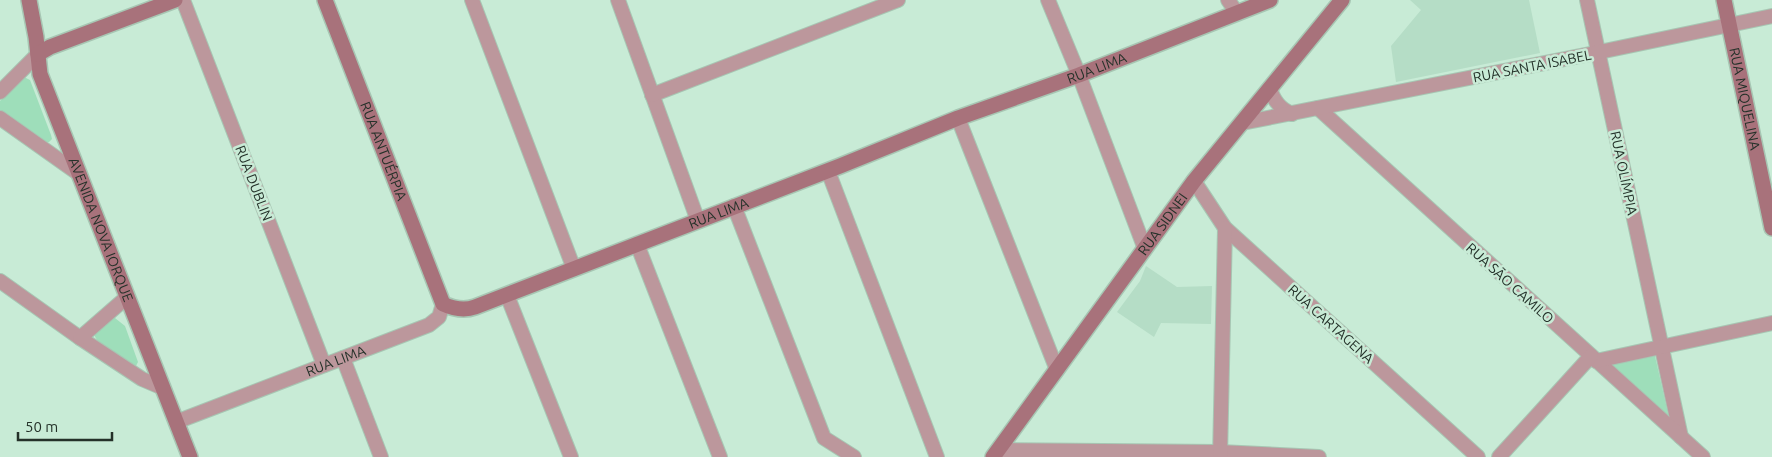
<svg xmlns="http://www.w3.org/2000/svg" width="1772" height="457" font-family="Ubuntu,sans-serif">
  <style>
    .built { fill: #b5ddc6 }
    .green { fill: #9edeba }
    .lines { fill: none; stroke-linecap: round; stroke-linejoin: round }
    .street-casing { stroke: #a7c6b3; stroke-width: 16 }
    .secondary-casing { stroke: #a7c6b3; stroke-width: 18 }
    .street { stroke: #bc979c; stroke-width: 14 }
    .secondary { stroke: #a8727b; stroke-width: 15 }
    .labels { text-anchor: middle; stroke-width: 5; stroke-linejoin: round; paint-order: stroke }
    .street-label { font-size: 14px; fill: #243129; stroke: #c8ebd6 }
  </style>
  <rect width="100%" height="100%" fill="#c8ebd6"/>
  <!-- built -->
  <path class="built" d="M1410,0H1529L1540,53L1396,82L1391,46L1421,10Z
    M1146,266L1177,287L1212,286L1211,324L1161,323L1154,337L1117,312L1140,281Z"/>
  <!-- green -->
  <path class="green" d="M24,77L30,80L51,135L52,139L49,142H45L0,110V101Z
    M111,318H115L125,326L138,362L136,366L132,365C122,358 95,345 94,333Z
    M1655,356L1669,418L1611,365Z"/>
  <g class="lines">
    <!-- street casing -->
    <g class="street-casing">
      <g id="street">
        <path d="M183,0L324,365"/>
        <path d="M472,0L574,269"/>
        <path d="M618,0L698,221"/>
        <path d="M1048,0L1079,75L1145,249"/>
        <path d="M1228,0L1237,13"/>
        <path d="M1587,0L1681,437"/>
        <path d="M1270,89C1274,101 1280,109 1292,114"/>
        <path d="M0,92L38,54"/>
        <path d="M652,95L898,0"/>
        <path d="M1318,108L1703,457"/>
        <path d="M0,118L79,174"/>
        <path d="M958,118L1057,370"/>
        <path d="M1242,123L1585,55L1772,16"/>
        <path d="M828,171L937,457"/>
        <path d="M1194,181L1225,228L1478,457"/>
        <path d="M734,206L824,438L854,457"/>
        <path d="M637,244L720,457"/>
        <path d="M0,281L80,338L142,379L163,388"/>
        <path d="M507,295L571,457"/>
        <path d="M80,338L127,297"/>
        <path d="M343,358L381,457"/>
        <path d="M1596,361L1772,323"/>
        <path id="s1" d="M176,422L429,325L439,317L443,304"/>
        <path d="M998,450L1220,452L1319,457"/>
        <path d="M1220,457L1225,228"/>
        <path d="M1499,457L1591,356"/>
      </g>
    </g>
    <!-- secondary casing -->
    <g class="secondary-casing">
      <g id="secondary">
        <path id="s2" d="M29,0L36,37L40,74L190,457"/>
        <path id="s3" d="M325,0L443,304C454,309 464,311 475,307L840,166L958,118L1079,75L1270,0"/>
        <path id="s4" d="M1724,0L1772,228"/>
        <path d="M38,54L50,47L175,0"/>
        <path id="s5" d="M993,457L1194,181L1342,0"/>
      </g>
    </g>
    <!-- street -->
    <use href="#street" class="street"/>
    <!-- secondary -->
    <use href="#secondary" class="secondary"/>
  </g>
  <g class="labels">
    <!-- street labels -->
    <g class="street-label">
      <text transform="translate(1532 66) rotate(-11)" y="5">RUA SANTA ISABEL</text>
      <text dy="5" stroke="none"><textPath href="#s3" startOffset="1025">RUA LIMA</textPath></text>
      <text dy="5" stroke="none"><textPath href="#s4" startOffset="101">RUA MIQUELINA</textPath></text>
      <text dy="5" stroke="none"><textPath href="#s3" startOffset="162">RUA ANTUÉRPIA</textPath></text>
      <text transform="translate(1624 173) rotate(78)" y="5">RUA OLÍMPIA</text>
      <text transform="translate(254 183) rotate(69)" y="5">RUA DUBLIN</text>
      <text dy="5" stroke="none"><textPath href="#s3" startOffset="620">RUA LIMA</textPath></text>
      <text dy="5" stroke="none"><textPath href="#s5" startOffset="288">RUA SIDNEI</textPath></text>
      <text dy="5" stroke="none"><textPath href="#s2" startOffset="242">AVENIDA NOVA IORQUE</textPath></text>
      <text transform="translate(1510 283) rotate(42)" y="5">RUA SÃO CAMILO</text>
      <text transform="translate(1331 324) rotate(42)" y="5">RUA CARTAGENA</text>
      <text dy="5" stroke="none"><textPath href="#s1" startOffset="171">RUA LIMA</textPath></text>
    </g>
  </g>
  <!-- scale -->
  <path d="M18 432v8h94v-8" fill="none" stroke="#243129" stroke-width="2.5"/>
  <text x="25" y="432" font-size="15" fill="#243129" stroke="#c8ebd6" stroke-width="4" paint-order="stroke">50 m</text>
</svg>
